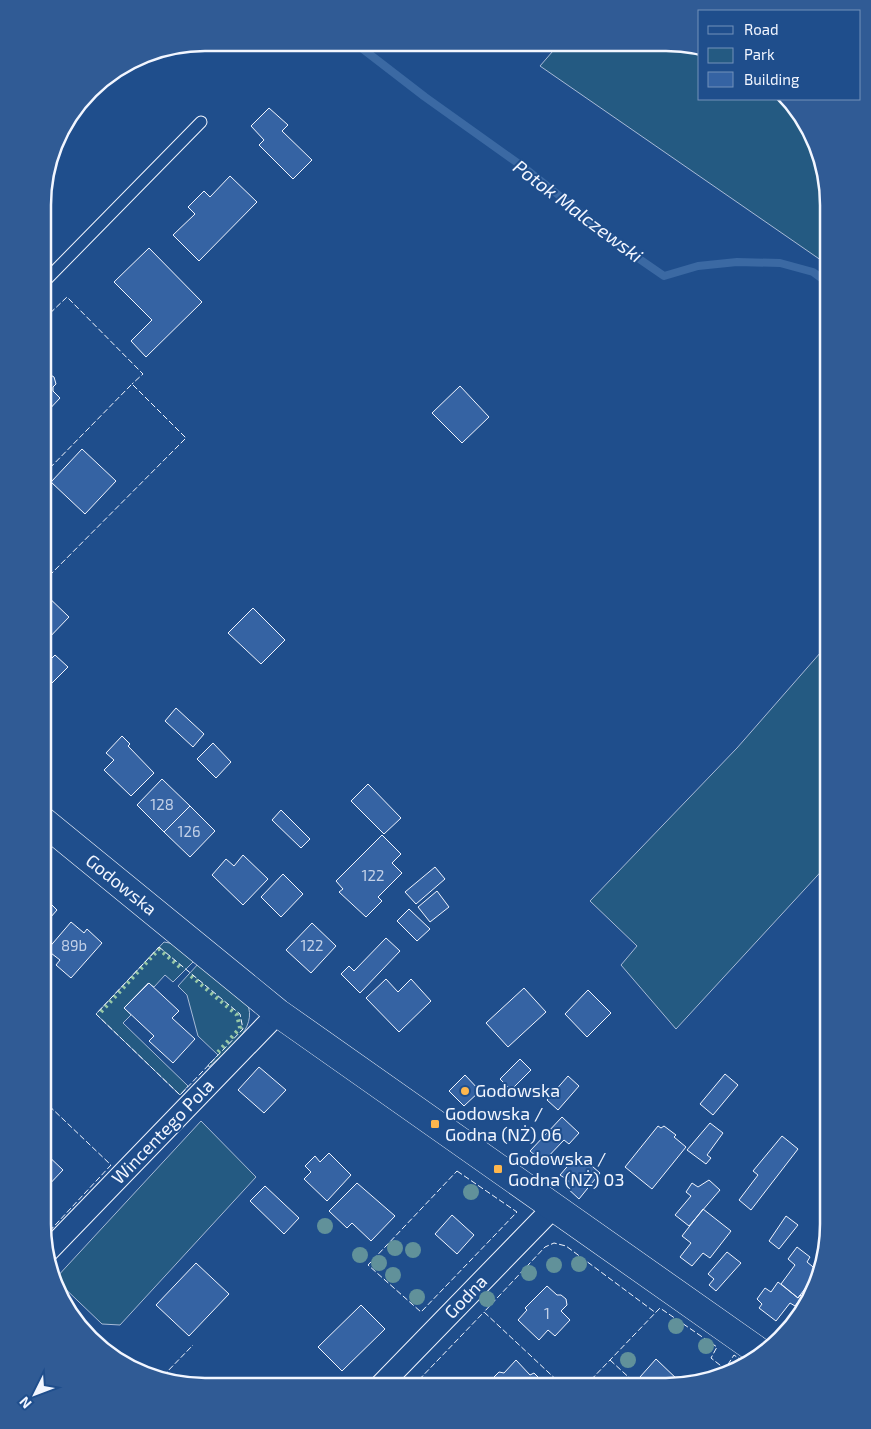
<svg xmlns="http://www.w3.org/2000/svg" width="871" height="1429" font-family="'Exo 2',sans-serif">
  <style>
    .green { fill: #245a82; stroke: #a8bbd7 }
    .lines { fill: none; stroke-linecap: round; stroke-linejoin: round }
    .stream { stroke: #3b69a3; stroke-width: 8 }
    .building { fill: #3563a3; stroke: #f2f6ff }
    .service-casing { stroke: #f2f6ff; stroke-width: 13 }
    .minor-casing { stroke: #f2f6ff; stroke-width: 23 }
    .tertiary-casing { stroke: #f2f6ff; stroke-width: 29 }
    .service { stroke: #1f4e8c; stroke-width: 11 }
    .minor { stroke: #1f4e8c; stroke-width: 21 }
    .tertiary { stroke: #1f4e8c; stroke-width: 28 }
    .hedge { stroke: #97c8a6; stroke-width: 4; stroke-dasharray: 2.5 4; stroke-linecap: butt }
    .fence { stroke: #f2f6ff; stroke-width: 1; stroke-dasharray: 6 2.5; stroke-linecap: butt }
    .tree { fill: #61919a }
    .poi-dot { fill: #ffb74d; stroke: #1f4e8c; stroke-width: 2 }
    .labels { text-anchor: middle; stroke-width: 4; stroke-linejoin: round; paint-order: stroke }
    .number-label { font-size: 15px; fill: #c3d1e8 }
    .street-label { font-size: 18px; fill: #f2f6ff; stroke: #1f4e8c }
    .poi-label { font-size: 18px; fill: #f2f6ff; stroke: #1f4e8c; text-anchor: start }
    .water-label { font-size: 19px; font-style: italic; fill: #f2f6ff; stroke: #1f4e8c }
    .rim { fill: none; stroke: #f2f6ff; stroke-width: 2.5 }
  </style>
  <rect width="100%" height="100%" fill="#1f4e8c"/>
  <!-- green -->
  <path class="green" d="M559,44H688L700,49V99H782L816,143L828,205V265L540,66Z
    M828,644V864L676,1029L621,965L637,946L590,901L737,748Z
    M164,942L175,944L195,960L173,982L165,975L154,987L148,983L124,1008L131,1015L123,1023L188,1086L180,1095L96,1014Z
    M199,963L247,1003C259,1029 226,1051 209,1067L208,1065L218,1055L198,1036L187,995L178,986Z
    M201,1121L256,1177L120,1325L102,1324L55,1279Z"/>
  <g class="lines">
    <!-- stream -->
    <path class="stream" d="M355,43L425,97L526,169L632,254L664,276L698,266L737,262L780,263L813,272L828,283"/>
  </g>
  <!-- building -->
  <path class="building" d="M269,108L288,125L282,131L312,160L293,179L259,145L264,140L251,126Z
    M230,176L257,202L199,261L173,235L195,214L188,207L204,191L210,197Z
    M149,248L202,302L146,357L131,341L152,320L114,282Z
    M44,371L54,377L56,384L53,387V391L60,398L44,415Z
    M460,386L489,417L462,443L432,413Z
    M82,449L116,481L85,514L51,482Z
    M43,592L69,617L44,643L43,642Z
    M253,608L285,640L261,664L228,633Z
    M55,655L68,667L43,692V667Z
    M176,708L204,734L193,747L165,721Z
    M122,736L130,744L128,746L154,773L131,796L104,770L114,760L106,753Z
    M213,743L231,762L216,778L197,759Z
    M162,779L190,806L164,832L137,805Z
    M368,784L401,818L384,834L351,801Z
    M190,806L215,831L190,857L164,832Z
    M281,810L310,839L301,848L272,820Z
    M382,835L401,854L392,863L402,873L378,897L382,901L366,917L339,892L343,889L336,881Z
    M243,855L268,879L243,905L212,875L226,859L234,866Z
    M435,867L445,879L416,904L405,892Z
    M283,874L303,894L281,917L261,897Z
    M437,891L449,907L430,922L418,907Z
    M43,896L57,910L43,926Z
    M409,909L430,929L417,941L397,921Z
    M71,922L84,933L87,929L102,943L71,978L56,965L60,960L47,950Z
    M312,923L336,946L311,973L286,950Z
    M386,938L400,951L360,993L341,974L349,966L354,971Z
    M386,979L398,992L411,979L431,1001L399,1032L366,998Z
    M149,983L179,1011L172,1018L195,1039L173,1063L149,1041L154,1036L124,1008Z
    M524,988L546,1012L508,1047L486,1023Z
    M588,990L611,1013L587,1037L565,1014Z
    M520,1059L531,1070L511,1090L500,1079Z
    M259,1067L286,1090L264,1113L238,1090Z
    M725,1074L738,1085L713,1115L700,1104Z
    M465,1075L480,1091L464,1106L449,1091Z
    M568,1076L579,1086L558,1110L547,1100Z
    M562,1117L579,1133L569,1144L564,1140L543,1162L530,1151Z
    M710,1123L723,1133L707,1155L711,1158L706,1164L687,1150Z
    M658,1126L661,1128L664,1126L676,1135L674,1137L686,1147L652,1189L625,1167Z
    M782,1136L798,1149L751,1210L739,1200L758,1175L753,1171Z
    M43,1151L63,1170L43,1191Z
    M329,1153L351,1175L327,1201L304,1179L311,1172L305,1166L315,1156L320,1162Z
    M578,1154L600,1173L579,1199L565,1186L569,1181L560,1175Z
    M709,1180L720,1190L689,1226L675,1215L691,1196L686,1192L692,1183L698,1187Z
    M357,1183L395,1216L371,1241L352,1223L347,1228L329,1211Z
    M265,1186L299,1218L284,1234L250,1201Z
    M703,1209L731,1231L710,1258L703,1253L692,1266L680,1257L691,1243L682,1236Z
    M452,1215L474,1235L457,1254L435,1234Z
    M786,1216L798,1225L779,1249L769,1241Z
    M797,1247L810,1257L807,1262L818,1271L798,1298L781,1284L795,1265L788,1259Z
    M727,1252L741,1263L716,1291L709,1285L714,1279L708,1274Z
    M196,1263L229,1294L189,1336L156,1305Z
    M778,1282L798,1298L800,1295L802,1297L795,1306L790,1303L776,1321L759,1308L762,1304L757,1299L765,1288L771,1292Z
    M547,1286L557,1295H561L566,1299L567,1305L561,1311L570,1320L555,1336L548,1330L539,1340L518,1320L527,1310L525,1308Z
    M361,1305L385,1329L342,1371L318,1347Z
    M656,1359L680,1382L679,1384L666,1386H632Z
    M516,1360L530,1375L534,1373L538,1377V1382L542,1386H492L495,1383L493,1378L499,1372L504,1373Z"/>
  <g class="lines">
    <!-- service casing -->
    <g class="service-casing">
      <path id="service" d="M44,282L201,122"/>
    </g>
    <!-- minor casing -->
    <g class="minor-casing">
      <path id="minor" d="M48,1251L278,1013
        M380,1386L553,1208"/>
    </g>
    <!-- tertiary casing -->
    <g class="tertiary-casing">
      <path id="tertiary" d="M43,821L278,1013L758,1351"/>
    </g>
    <!-- service -->
    <use href="#service" class="service"/>
    <!-- minor -->
    <use href="#minor" class="minor"/>
    <!-- tertiary -->
    <use href="#tertiary" class="tertiary"/>
    <!-- hedge -->
    <path class="hedge" d="M191,976L237,1015L240,1028L218,1052
      M101,1012L159,949L182,969"/>
    <!-- fence -->
    <path class="fence" d="M44,319L67,297L143,374L132,384
      M43,582L186,438L132,384L43,475
      M159,947L240,1014L243,1029L180,1095L96,1014Z
      M43,1100L111,1165L45,1236
      M457,1171L517,1212L421,1312L368,1265Z
      M610,1360L635,1383
      M163,1376L193,1345
      M413,1386L484,1312
      M563,1386L484,1312L545,1247L554,1243L566,1246L656,1313
      M585,1386L660,1308L717,1347L711,1358L725,1369L734,1355L744,1362"/>
  </g>
  <!-- trees -->
  <g class="tree">
    <circle cx="471" cy="1192" r="8"/>
    <circle cx="325" cy="1226" r="8"/>
    <circle cx="395" cy="1248" r="8"/>
    <circle cx="413" cy="1250" r="8"/>
    <circle cx="360" cy="1255" r="8"/>
    <circle cx="379" cy="1263" r="8"/>
    <circle cx="579" cy="1264" r="8"/>
    <circle cx="554" cy="1265" r="8"/>
    <circle cx="529" cy="1273" r="8"/>
    <circle cx="393" cy="1275" r="8"/>
    <circle cx="417" cy="1297" r="8"/>
    <circle cx="487" cy="1299" r="8"/>
    <circle cx="676" cy="1326" r="8"/>
    <circle cx="706" cy="1346" r="8"/>
    <circle cx="628" cy="1360" r="8"/>
  </g>
  <!-- markers -->
  <g class="poi-dot">
    <circle cx="465" cy="1091" r="5"/>
    <rect x="430" y="1119" width="10" height="10" rx="2.5"/>
    <rect x="493" y="1164" width="10" height="10" rx="2.5"/>
  </g>
  <g class="labels">
    <!-- number labels -->
    <g class="number-label">
      <text x="162" y="810">128</text>
      <text x="189" y="837">126</text>
      <text x="373" y="881">122</text>
      <text x="74" y="951">89b</text>
      <text x="312" y="951">122</text>
      <text x="547" y="1319">1</text>
    </g>
    <!-- street labels -->
    <g class="street-label">
      <text transform="translate(121 885) rotate(39)" y="6">Godowska</text>
      <text transform="translate(163 1132) rotate(-46)" y="6">Wincentego Pola</text>
      <text transform="translate(466 1297) rotate(-46)" y="6">Godna</text>
    </g>
    <!-- poi labels -->
    <g class="poi-label">
      <text x="475" y="1097">Godowska</text>
      <text x="445" y="1120">Godowska /<tspan x="445" dy="21">Godna (NŻ) 06</tspan></text>
      <text x="508" y="1165">Godowska /<tspan x="508" dy="21">Godna (NŻ) 03</tspan></text>
    </g>
    <!-- water labels -->
    <g class="water-label">
      <text transform="translate(578 211) rotate(37)" y="7">Potok Malczewski</text>
    </g>
  </g>
  <!-- crop -->
  <path d="M0 0H871V1429H0ZM205 51H666A154 154 0 0 1 820 205V1224A154 154 0 0 1 666 1378H205A154 154 0 0 1 51 1224V205A154 154 0 0 1 205 51Z" fill="#305b95" fill-rule="evenodd"/>
  <path class="rim" d="M205 51H666A154 154 0 0 1 820 205V1224A154 154 0 0 1 666 1378H205A154 154 0 0 1 51 1224V205A154 154 0 0 1 205 51Z"/>
  <!-- legend -->
  <rect x="698" y="10" width="162" height="90" fill="#1f4e8c" stroke="#7391ba"/>
  <rect x="708" y="26" width="25" height="8" fill="#1f4e8c" stroke="#7391ba"/>
  <text x="744" y="35" font-size="15" fill="#f2f6ff">Road</text>
  <rect x="708" y="48" width="25" height="15" fill="#245a82" stroke="#7391ba"/>
  <text x="744" y="60" font-size="15" fill="#f2f6ff">Park</text>
  <rect x="708" y="72" width="25" height="15" fill="#3563a3" stroke="#7391ba"/>
  <text x="744" y="85" font-size="15" fill="#f2f6ff">Building</text>
  <!-- north arrow -->
  <g transform="translate(35 1394) rotate(228)" stroke="#1f4e8c" stroke-width="4" paint-order="stroke">
  <path d="M0-4L9 19L0 12L-9 19Z" fill="#f2f6ff"/>
  <text y="-8" font-size="14" font-weight="bold" text-anchor="middle" fill="#f2f6ff">N</text>
  </g>
</svg>
